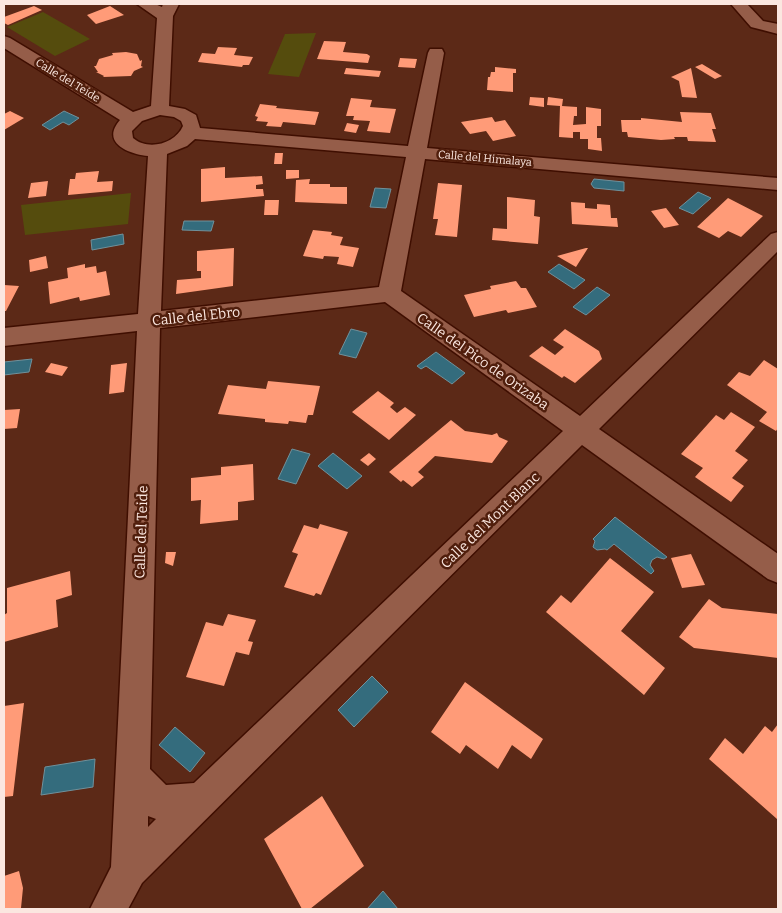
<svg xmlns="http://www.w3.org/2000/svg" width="782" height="913" font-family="Bitter,serif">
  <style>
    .green { fill: #554c0d }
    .water { fill: #346c7d; stroke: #70919b }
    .building { fill: #ff9b78 }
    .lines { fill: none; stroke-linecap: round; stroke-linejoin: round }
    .minor-casing { stroke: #3f0e00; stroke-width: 3 }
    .minor { fill: #955d49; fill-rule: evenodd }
    .labels { text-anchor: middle; stroke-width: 5; stroke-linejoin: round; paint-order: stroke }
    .far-street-label { font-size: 11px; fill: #fbe7e0; stroke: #501e0c }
    .street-label { font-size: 14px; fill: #fbe7e0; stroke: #501e0c }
  </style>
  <rect width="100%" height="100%" fill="#5c2917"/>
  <!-- green -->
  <path class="green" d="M43,12L90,39L55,56L7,27Z
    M316,33L299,77L268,74L285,34Z
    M131,193L128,224L25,235L21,205Z"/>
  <!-- water -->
  <path class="water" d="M64,111L79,118L69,125L63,122L50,130L42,125Z
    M594,179L624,182V191L594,188L591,184Z
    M375,188L391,189L386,208L370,207Z
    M698,192L711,198L693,214L679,208Z
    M184,221H214L211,231L182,230Z
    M123,234L124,244L92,250L91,240Z
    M559,264L585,280L574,289L548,272Z
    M597,287L610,295L586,315L573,307Z
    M351,329L367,333L356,358L339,354Z
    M436,352L465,373L452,384L426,366L421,369L417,366Z
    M32,359L29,372L4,375V362Z
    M292,449L310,454L296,484L278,479Z
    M333,453L362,476L347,489L318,466Z
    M615,517L667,557L664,559L657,557L652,560L650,565L654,571L651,574L614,544L607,550L605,549L597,550L593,547L595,541L593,539Z
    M372,676L388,692L354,727L338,710Z
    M175,727L205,753L190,772L159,745Z
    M95,759L93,787L41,795L45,767Z
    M383,891L398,909H367Z"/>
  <!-- building -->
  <path class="building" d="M34,6L42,10L8,25L4,23V17Z
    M110,6L124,15L96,24L87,15Z
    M324,41L346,42L343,52L367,54L370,56L368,63L317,59Z
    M218,47L237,48L234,55L253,57L249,65H243L242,67L198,62L202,53L215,54Z
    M126,52L137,54L140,61L142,60L141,66L143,67L134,71L131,76L103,77L104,76L96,72H98L94,66H96L99,59L113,55L112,53Z
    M400,58L417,59L415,68L398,67Z
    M702,64L722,76L715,79L695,67Z
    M495,67L516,69V73H513V92L487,90L488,77H490L491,72H495Z
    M346,68L381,71L379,77L344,74Z
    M691,68L697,98L682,97L679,81L671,77Z
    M530,97L544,98V107L529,105Z
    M548,97L563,99L562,106L577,107V116H574L573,125L586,124V107L601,109V126H597V138H601L602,151L588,149V139H580V132H573V138L559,137L560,106L547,105Z
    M351,98L372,100L370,107L396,109L390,133L367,131L370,121L353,120L354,116H346Z
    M260,104L277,106L276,108L319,112L315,125L283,122L281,127L266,126L268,122L256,121L258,117L255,116Z
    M10,111L24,118L4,130V114Z
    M680,112L711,113L716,129H712L716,142L688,141L687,137H674L675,139L661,140L628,137L627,132H622L621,120H641V118L682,122Z
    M492,117L495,122L505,120L516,136L493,141L486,131L470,134L461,122Z
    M347,123L359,125L356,133L344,131Z
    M275,153H283L282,164H274Z
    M225,167V178L262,176L263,184L256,185V189H263L264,196L201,202V169Z
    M286,170H299V178L286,179Z
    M99,171L97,182L113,181L112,191L68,195L70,179H75L76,173Z
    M310,179L309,184H330V187H347V204L295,202L296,180Z
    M48,181L46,196L28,198L31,183Z
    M438,183L462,185L457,237L435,235L438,219H433Z
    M507,197L535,200L534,216L540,217L538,244L492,240L493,228L507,229Z
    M728,198L763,216L741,237L728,231L719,238L697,227Z
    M265,200H279L278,215H264Z
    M571,202L585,203V208L597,209V204L610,205L611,218H617L618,227L572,224Z
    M666,208L679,225L664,228L651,211Z
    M313,230L332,232L331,235L343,237L340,245L359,248L353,267L337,264L339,257L324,256L323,259L303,256Z
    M234,248L233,286L176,294L177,280L201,278V271H197V251Z
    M586,248H588L576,267L557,256Z
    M46,256L48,268L30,272L29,260Z
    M85,264V268L96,266L97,273L106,271L110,295L80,301L79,297L50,304L48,282L68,278L67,268Z
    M516,281L521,288H526L537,307L508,313L506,310L474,317L464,295L491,289L490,286Z
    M4,285L19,286L6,311H4Z
    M565,329L599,351L602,359L575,383L564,376L562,378L529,356L542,346L555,355L564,347L553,340Z
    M764,360L778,369V428L776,431L759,421L767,412L727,385L739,372L750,376Z
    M51,363L68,367L62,376L45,372Z
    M127,363L124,392L109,394L111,365Z
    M268,381L320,386L313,415H308L306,423L289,421L288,424L265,422V419L218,414L228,385L266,389Z
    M378,391L394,403L390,407L397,413L405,407L416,415L389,440L352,412Z
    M20,409L17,428L4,429V410Z
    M731,412L755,427L735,451L748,460L732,478L744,486L731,502L695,477L703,468L681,454L716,415L724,420Z
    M451,420L465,431L492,435L497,433L499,437L508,441L492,463L435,456L418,472L424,477L412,487L403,480L401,482L389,472Z
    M369,453L376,459L368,466L360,460Z
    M253,464L254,500L238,502V520L200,524L201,500L191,501V478L221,475V467Z
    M320,524L348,532L321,595L316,593L314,596L284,587L298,554L292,552L304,525L318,529Z
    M166,552H176L173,566L165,563Z
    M691,554L705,585L682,588L671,558Z
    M610,558L654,592L621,631L665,668L644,695L546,612L561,595L571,603Z
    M70,571L72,595L56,600L58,627L4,642V615L7,613V588Z
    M709,599L722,608L778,614V658L694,648L679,637Z
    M228,614L256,620L248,641L253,642L249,655L236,652L224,686L186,677L206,622L223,626Z
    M465,682L543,739L531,759L512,745L498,769L466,745L460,754L431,732Z
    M24,703L13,796L4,797V706Z
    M778,724V817L777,819L709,759L725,738L743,754L765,726L772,732Z
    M322,796L364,866L310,909H302L264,839Z
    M19,871L23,888L21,908L4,909V876Z"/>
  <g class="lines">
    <!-- minor casing -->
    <g class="minor-casing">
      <path id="minor" d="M137,4H155L162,7L163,4H179L173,16L169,106L185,109L196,115L200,128L408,146L428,53L430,49H442L444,53L427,148L778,178V190L425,159L401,291L580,416L771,234L778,232V251L599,429L778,554V583L768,579L582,445L142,883L128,909H90L111,867L137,331L4,346V328L138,314L148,156C129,154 100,143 120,120L4,48V36L10,38L133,112L151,106L157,18ZM160,115L174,117L181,121L183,126C175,144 148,151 133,138L132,131L142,121ZM195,139L406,157L379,287L161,311L167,154L187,146ZM385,302L563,431L194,783L166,785L150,769L160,328ZM148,816L156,819L148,827Z
        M731,4H747L763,21L778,24V34L751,27Z"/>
    </g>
    <!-- minor -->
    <use href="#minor" class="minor"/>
  </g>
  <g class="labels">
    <!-- far-street labels -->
    <g class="far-street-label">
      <text transform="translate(68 80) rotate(31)" y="4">Calle del Teide</text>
      <text transform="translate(485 158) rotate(5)" y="4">Calle del Himalaya</text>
    </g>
    <!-- street labels -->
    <g class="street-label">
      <text transform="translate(196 316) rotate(-6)" y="5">Calle del Ebro</text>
      <text transform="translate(483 361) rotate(35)" y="5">Calle del Pico de Orizaba</text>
      <text transform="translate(490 520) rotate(-44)" y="5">Calle del Mont Blanc</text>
      <text transform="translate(141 532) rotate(-88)" y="5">Calle del Teide</text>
    </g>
  </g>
  <!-- border -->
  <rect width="782" height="913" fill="none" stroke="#fbe7e0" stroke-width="10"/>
</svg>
